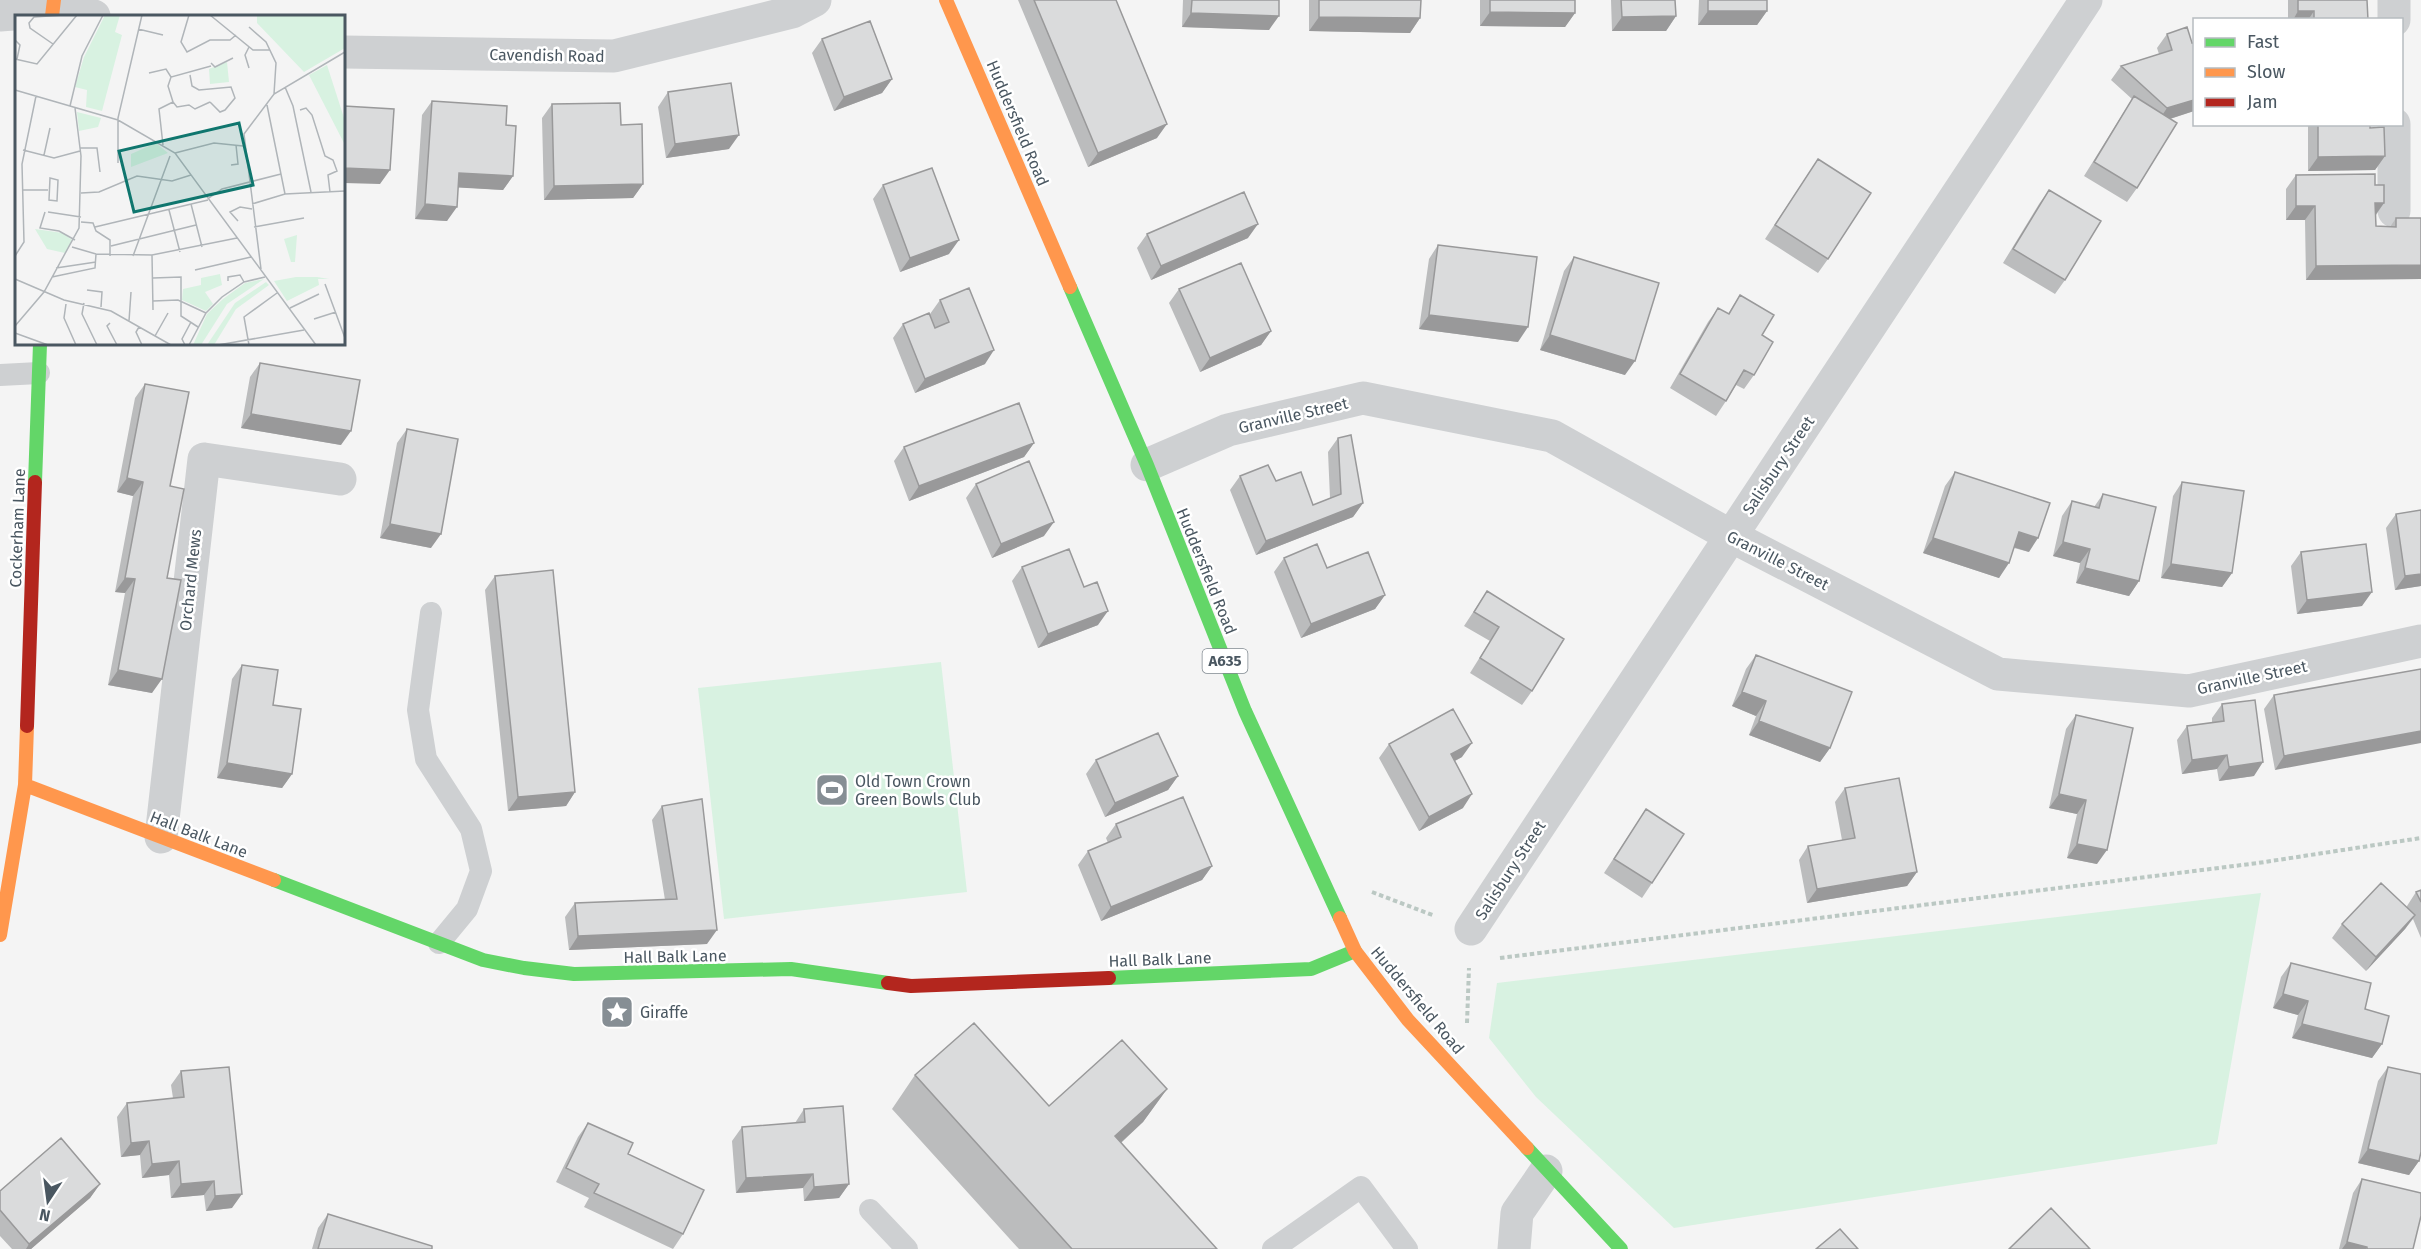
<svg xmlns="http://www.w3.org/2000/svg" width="2421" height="1249" font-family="'Fira Sans',sans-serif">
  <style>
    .green { fill: #d8f2e1 }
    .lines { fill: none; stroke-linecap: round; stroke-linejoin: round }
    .path { stroke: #bbc8c3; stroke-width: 4; stroke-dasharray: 4.5 3; stroke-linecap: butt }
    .lane { stroke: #ced0d2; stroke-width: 22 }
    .street { stroke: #ced0d2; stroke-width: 33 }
    .fast { stroke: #63d668; stroke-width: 14 }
    .slow { stroke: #ff974d; stroke-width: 14 }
    .jam { stroke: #b3261e; stroke-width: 14 }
    .wall { fill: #bbbcbd }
    .shaded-wall { fill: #99999a }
    .building { fill: #dadbdc; stroke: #99999a; stroke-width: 1.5 }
    .labels { text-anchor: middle; stroke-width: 5; stroke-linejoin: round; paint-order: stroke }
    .shield { fill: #fff; stroke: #808990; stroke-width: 1.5 }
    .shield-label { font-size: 15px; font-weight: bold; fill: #4a5761 }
    .street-label { font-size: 16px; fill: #4a5761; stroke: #fff }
    .poi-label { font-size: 16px; fill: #4a5761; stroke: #fff; text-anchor: start }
    .inset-road { fill: none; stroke: #b0b5b9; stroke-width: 1.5 }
    .view { fill: #0f766e; fill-opacity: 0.15; stroke: #0f766e; stroke-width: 3 }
    .inset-edge { fill: none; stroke: #4a5761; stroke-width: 3 }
  </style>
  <rect width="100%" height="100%" fill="#f4f4f4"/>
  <!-- green -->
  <path class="green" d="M941,662L967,892L724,919L698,688Z
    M2261,893L2217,1144L1674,1228L1536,1097L1489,1038L1497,983Z"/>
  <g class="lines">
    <!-- path -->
    <path class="path" d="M1372,892L1435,916
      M1500,958L2258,863L2421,838
      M1467,1023L1469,968"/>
    <!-- lane -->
    <path class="lane" d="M0,375L39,373
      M431,613L418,710L426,759L471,829L481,871L467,909L439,943
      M870,1210L907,1249
      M1273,1249L1361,1187L1407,1249"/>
    <!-- street -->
    <path class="street" d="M2394,0V20
      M0,15L53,11L94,16
      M344,52L614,56L792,12L815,0
      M2394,124V211
      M1147,465L1228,430L1363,398L1552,436L1731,536L1998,674L2189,691L2421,641
      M161,837L204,459L340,479
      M1471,929L2086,0
      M1514,1249L1517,1213L1546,1171"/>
    <!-- fast -->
    <path class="fast" d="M1070,287L1147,465L1245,711L1340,918
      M35,482L40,344
      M274,880L483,960L524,968L574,974L791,969L888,983
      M1109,978L1311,969L1355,951
      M1527,1148L1621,1249"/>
    <!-- slow -->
    <path class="slow" d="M946,0L1070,287
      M52,16L54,0
      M25,785L274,880
      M1340,918L1355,951L1408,1020L1527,1148
      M0,935L25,785L27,726"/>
    <!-- jam -->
    <path class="jam" d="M27,726L35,482
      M888,983L911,986L1109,978"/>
  </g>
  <!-- wall -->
  <path class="wall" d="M1018,0H1116L1157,138L1088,167Z
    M1183,0H1279L1269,30L1182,27Z
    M1309,0H1421L1420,18L1410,33L1309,31Z
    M1480,0H1575V13L1565,27L1480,26Z
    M1611,0H1675L1676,16L1666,31H1612Z
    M1699,0H1767V11L1757,25H1698Z
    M2288,0H2298L2368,20H2288Z
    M2167,34L2194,111L2170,119L2137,188L2127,202L2084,176L2132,99L2111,80L2121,66L2159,54L2157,48Z
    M822,39L892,79L882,93L834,111L812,53Z
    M668,92L729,149L666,158L658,107Z
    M432,101L506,125L513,176L503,190L458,187L447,221L415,219L422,115Z
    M552,104L643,184L633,198L544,200L542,118Z
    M2301,124H2370V128L2385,156L2375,170L2308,171V125L2301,126Z
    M1818,159L1828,259L1818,273L1765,239Z
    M2296,175L2375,185L2384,203L2376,215V226L2390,227L2396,218H2421V279L2306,280L2305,220H2286V189Z
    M883,185L949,254L900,272L873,199Z
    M2049,190L2065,280L2055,294L2003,263L2039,204Z
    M1147,234L1248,238L1151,280L1137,248Z
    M1438,245L1518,342L1419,329L1429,259Z
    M1574,257L1625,375L1540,350L1564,271Z
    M1179,289L1271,331L1261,345L1200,372L1169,303Z
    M1740,295L1762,335L1754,375L1744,389L1736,385L1726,401L1716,416L1670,388L1708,322L1718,308L1728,314Z
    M940,300L985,364L915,393L893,338L903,324L930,314Z
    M260,363L341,445L241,428L250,377Z
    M145,384L170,486L167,578L152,693L108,685L125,593L115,592L133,496L117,492L135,398Z
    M407,429L431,548L380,538L397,443Z
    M1338,438L1363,503L1353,517L1256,555L1230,490L1240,476L1276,481L1313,505L1330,498L1328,452Z
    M1034,443L1024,457L909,501L894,461L904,447Z
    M1955,472L2029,552L2014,548L1999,578L1923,553L1945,486Z
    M2182,482L2232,573L2222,587L2161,578L2173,496Z
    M976,484L1044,536L992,558L966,498Z
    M2103,494L2139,581L2129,596L2076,583L2080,563L2053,556L2062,516L2072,501L2094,507Z
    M2421,510V586L2395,590L2386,528L2396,514Z
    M2301,552L2362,606L2297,614L2291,566Z
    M1284,558L1327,568L1385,595L1375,609L1301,638L1274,572Z
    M1022,567L1098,625L1038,648L1012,581Z
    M495,576L575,792L566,806L508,811L485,590Z
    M1487,591L1532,691L1522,705L1470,673L1490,641L1464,626Z
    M1756,655L1830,748L1820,762L1749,735L1756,716L1732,706L1746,669Z
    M242,665L273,705L292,774L282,788L217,778L232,679Z
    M2421,669L2275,770L2264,709L2274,695Z
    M2222,704L2254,776L2219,781L2217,769L2182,774L2177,740L2187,726L2212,723V718Z
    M2076,715L2097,864L2067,858L2077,814L2049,808L2066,729Z
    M1389,744L1462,757L1455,761L1463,808L1419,831L1379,758Z
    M1096,760L1178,776L1168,790L1105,817L1086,774Z
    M1845,788L1917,872L1907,886L1807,903L1799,860L1808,846L1842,840L1835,802Z
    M662,806L707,944L569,950L565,917L575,903L665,900L652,820Z
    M1646,809L1652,883L1642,898L1604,873Z
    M1116,824L1212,866L1202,880L1101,921L1078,865L1088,851L1108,843L1106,838Z
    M2421,890V938L2413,919L2405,929L2366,971L2332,938L2342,924L2407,908V906L2416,892Z
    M2291,963L2365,1009L2382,1044L2372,1058L2292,1038L2298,1015L2273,1008L2281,977Z
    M2388,1067L2419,1161L2409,1175L2358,1163L2378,1081Z
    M181,1071L232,1208L206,1211L204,1195L171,1198L169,1175L142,1178L140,1155L121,1157L117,1117L127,1103L173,1098L171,1085Z
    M915,1075L1049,1106L1167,1089L1143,1122L1121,1143L1217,1249H1019L892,1109Z
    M804,1109L849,1184L839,1198L804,1201L803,1188L736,1193L732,1141L742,1127L795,1123Z
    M588,1123L628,1154L683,1234L673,1249L584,1207L589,1198L556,1182L578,1137Z
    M2362,1179L2413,1249H2339L2353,1193Z
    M100,1184L90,1198L31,1249H12L0,1236V1191Z
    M328,1214L432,1249H312L318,1228Z"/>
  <!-- shaded-wall -->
  <path class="shaded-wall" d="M1708,11H1767L1757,25H1698Z
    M2298,11H2314L2308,20H2293Z
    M1490,12L1575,13L1565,27L1480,26Z
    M1191,13L1279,16L1269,30L1182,27Z
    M1676,16L1666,31H1612L1622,17Z
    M1319,17L1420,18L1410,33L1309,31Z
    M892,79L882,93L834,111L844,97Z
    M2194,100V111L2157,123L2167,108Z
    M1167,124L1157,138L1088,167L1098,153Z
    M739,135L729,149L666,158L675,144Z
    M2385,156L2375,170L2308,171L2318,157Z
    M344,168L390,170L380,184L344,183Z
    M459,173L513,176L503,190L449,187Z
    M643,184L633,198L544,200L554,186Z
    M2375,203H2384L2374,217Z
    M425,204L457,207L447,221L415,219Z
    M2296,206H2315L2305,220H2286Z
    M1258,224L1248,238L1151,280L1161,266Z
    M959,240L949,254L900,272L910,258Z
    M2421,265V279L2306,280L2316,266Z
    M1429,315L1528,327L1518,342L1419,329Z
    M1271,331L1261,345L1200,372L1210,358Z
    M1550,335L1635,361L1625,375L1540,350Z
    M994,350L985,364L915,393L925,379Z
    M251,414L351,431L341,445L241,428Z
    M1034,443L1024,457L909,501L919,486Z
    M127,478L143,482L133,496L117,492Z
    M1363,503L1353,517L1256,555L1266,541Z
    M1054,522L1044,536L992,558L1001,544Z
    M390,524L441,534L431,548L380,538Z
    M2019,532L2038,538L2029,552L2010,546Z
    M1933,538L2009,563L1999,578L1923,553Z
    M2063,542L2090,549L2080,563L2053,556Z
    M2171,564L2232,573L2222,587L2161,578Z
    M2085,568L2139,581L2129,596L2076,583Z
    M2421,574V586L2395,590L2405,576Z
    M125,578L135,579L125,593L115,592Z
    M2372,592L2362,606L2297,614L2307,600Z
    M1385,595L1375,609L1301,638L1311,624Z
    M1108,611L1098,625L1038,648L1048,634Z
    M118,670L162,679L152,693L108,685Z
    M1742,692L1766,701L1756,716L1732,706Z
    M1759,721L1830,748L1820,762L1749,735Z
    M2421,731V743L2275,770L2284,756Z
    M1472,743L1462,757L1441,768L1451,754Z
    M2227,755L2217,769L2182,774L2192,760Z
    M2263,762L2254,776L2219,781L2229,767Z
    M227,763L292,774L282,788L217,778Z
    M1178,776L1168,790L1105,817L1115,803Z
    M575,792L566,806L508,811L518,797Z
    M1472,794L1463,808L1419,831L1429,817Z
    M2059,794L2086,800L2077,814L2049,808Z
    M2077,844L2107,850L2097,864L2067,858Z
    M1212,866L1202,880L1101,921L1111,907Z
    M1917,872L1907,886L1807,903L1817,889Z
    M2415,915L2405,929L2366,971L2376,957Z
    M717,930L707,944L569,950L578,936Z
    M2283,994L2308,1001L2298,1015L2273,1008Z
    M2302,1024L2382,1044L2372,1058L2292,1038Z
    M1167,1089L1143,1122L1091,1170L1115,1136Z
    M149,1141L140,1155L121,1157L131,1143Z
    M2368,1149L2419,1161L2409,1175L2358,1163Z
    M179,1161L169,1175L142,1178L152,1164Z
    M813,1174L803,1188L736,1193L746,1178Z
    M214,1181L204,1195L171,1198L181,1184Z
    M100,1184L90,1198L31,1249H26L29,1244Z
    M849,1184L839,1198L804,1201L814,1187Z
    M242,1194L232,1208L206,1211L215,1196Z
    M2347,1242L2367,1247L2366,1249H2342Z"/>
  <!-- building -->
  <path class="building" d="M1034,0H1116L1167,124L1098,153Z
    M1192,0H1279V16L1191,13Z
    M1319,0H1421L1420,18L1319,17Z
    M1490,0H1575V13L1490,12Z
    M1621,0H1675L1676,16L1622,17Z
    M1708,0H1767V11H1708Z
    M2298,0H2367L2368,20H2314V11H2298Z
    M870,21L892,79L844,97L822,39Z
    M2187,27L2192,43L2194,42V100L2167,108L2121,66L2172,50L2167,34Z
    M731,83L739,135L675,144L668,92Z
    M2134,96L2177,123L2137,188L2094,162Z
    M432,101L507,106L506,125L516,126L513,176L459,173L457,207L425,204Z
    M620,103L621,125L642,124L643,184L554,186L552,104Z
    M344,106L394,109L390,170L344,168Z
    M2318,124H2370V128L2384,127L2385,156L2318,157Z
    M1818,159L1871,193L1828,259L1775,225Z
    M932,168L959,240L910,258L883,185Z
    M2375,174V185H2384V203H2375L2376,226L2396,227V218H2421V265L2316,266L2315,206H2296V175Z
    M2049,190L2101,221L2065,280L2013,249Z
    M1244,192L1258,224L1161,266L1147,234Z
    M1438,245L1537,257L1528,327L1429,315Z
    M1574,257L1659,283L1635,361L1550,335Z
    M1241,263L1271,331L1210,358L1179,289Z
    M969,288L994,350L925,379L903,324L929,313L935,328L949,322L940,300Z
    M1740,295L1774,315L1762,335L1773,342L1754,375L1744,370L1726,401L1680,374L1718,308L1729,314Z
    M260,363L360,380L351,431L251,414Z
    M145,384L189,392L170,486L184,489L167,578L181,580L162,679L118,670L135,579L125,578L143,482L127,478Z
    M1019,403L1034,443L919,486L904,447Z
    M407,429L458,439L441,534L390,524Z
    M1351,435L1363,503L1266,541L1240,476L1268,465L1276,481L1301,472L1313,505L1341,494L1338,438Z
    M1029,461L1054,522L1001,544L976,484Z
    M1955,472L2050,503L2038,538L2019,532L2009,563L1933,538Z
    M2182,482L2244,491L2232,573L2171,564Z
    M2103,494L2156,507L2139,581L2085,568L2090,549L2063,542L2072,501L2099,508Z
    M2421,510V574L2405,576L2396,514Z
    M1317,544L1327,568L1368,552L1385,595L1311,624L1284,558Z
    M2366,544L2372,592L2307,600L2301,552Z
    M1069,549L1084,587L1097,582L1108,611L1048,634L1022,567Z
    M553,570L575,792L518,797L495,576Z
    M1487,591L1564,639L1532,691L1480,658L1499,627L1474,612Z
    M1756,655L1852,692L1830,748L1759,721L1766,701L1742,692Z
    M242,665L278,670L273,705L301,709L292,774L227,763Z
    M2421,669V731L2284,756L2274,695Z
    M2255,700L2263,762L2229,767L2227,755L2192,760L2187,726L2224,721L2222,704Z
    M1453,709L1472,743L1451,754L1472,794L1429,817L1389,744Z
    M2076,715L2133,728L2107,850L2077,844L2086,800L2059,794Z
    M1158,733L1178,776L1115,803L1096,760Z
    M1899,778L1917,872L1817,889L1808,846L1855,838L1845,788Z
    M1183,797L1212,866L1111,907L1088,851L1121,837L1116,824Z
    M702,799L717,930L578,936L575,903L677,899L662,806Z
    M1646,809L1684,834L1652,883L1614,859Z
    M2381,883L2415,915L2376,957L2342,924Z
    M2421,890V902L2416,892Z
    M2291,963L2371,983L2365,1009L2389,1016L2382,1044L2302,1024L2308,1001L2283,994Z
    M974,1023L1049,1106L1122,1040L1167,1089L1115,1136L1217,1249H1072L915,1075Z
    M229,1067L242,1194L215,1196L214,1181L181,1184L179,1161L152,1164L149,1141L131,1143L127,1103L184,1097L181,1071Z
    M2388,1067L2421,1074V1152L2419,1161L2368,1149Z
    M843,1106L849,1184L814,1187L813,1174L746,1178L742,1127L805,1122L804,1109Z
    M588,1123L633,1143L628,1154L704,1190L683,1234L594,1193L599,1184L566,1168Z
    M61,1138L100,1184L29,1244L0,1210V1191Z
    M2362,1179L2421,1193V1216L2413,1249H2367V1247L2347,1242Z
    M2051,1208L2090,1249H2009Z
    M328,1214L432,1246V1249H318Z
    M1840,1229L1858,1249H1816Z"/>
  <!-- icons -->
  <defs>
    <g id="stadium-square" transform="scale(1.725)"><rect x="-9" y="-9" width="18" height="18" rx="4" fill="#868e94" stroke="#fff"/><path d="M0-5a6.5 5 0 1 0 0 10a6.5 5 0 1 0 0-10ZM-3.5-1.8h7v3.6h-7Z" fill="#fff"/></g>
    <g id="sight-square" transform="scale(1.725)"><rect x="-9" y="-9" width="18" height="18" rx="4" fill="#868e94" stroke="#fff"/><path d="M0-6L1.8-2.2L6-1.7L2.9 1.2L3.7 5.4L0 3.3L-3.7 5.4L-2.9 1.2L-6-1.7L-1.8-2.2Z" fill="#fff"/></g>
  </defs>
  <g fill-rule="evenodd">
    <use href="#stadium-square" x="832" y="790"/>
    <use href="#sight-square" x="617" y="1012"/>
  </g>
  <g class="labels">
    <!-- shield labels -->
    <rect class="shield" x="1202.5" y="649" width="45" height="24" rx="4.5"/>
    <g class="shield-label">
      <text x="1225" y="666">A635</text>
    </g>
    <!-- street labels -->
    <g class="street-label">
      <text transform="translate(547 55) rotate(1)" y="6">Cavendish Road</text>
      <text transform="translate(1018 123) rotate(67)" y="6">Huddersfield Road</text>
      <text transform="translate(1293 415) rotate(-13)" y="6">Granville Street</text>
      <text transform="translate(1778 465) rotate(-56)" y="6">Salisbury Street</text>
      <text transform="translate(17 528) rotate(-88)" y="6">Cockerham Lane</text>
      <text transform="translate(1778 560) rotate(27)" y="6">Granville Street</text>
      <text transform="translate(1207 571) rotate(68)" y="6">Huddersfield Road</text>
      <text transform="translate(190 580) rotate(-84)" y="6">Orchard Mews</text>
      <text transform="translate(2252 677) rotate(-12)" y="6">Granville Street</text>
      <text transform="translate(199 834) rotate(21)" y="6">Hall Balk Lane</text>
      <text transform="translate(1510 870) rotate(-57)" y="6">Salisbury Street</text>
      <text transform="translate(675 956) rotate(-1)" y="6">Hall Balk Lane</text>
      <text transform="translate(1160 959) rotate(-2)" y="6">Hall Balk Lane</text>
      <text transform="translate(1418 1000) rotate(50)" y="6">Huddersfield Road</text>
    </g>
    <!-- poi labels -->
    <g class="poi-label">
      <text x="855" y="787">Old Town Crown<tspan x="855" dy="18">Green Bowls Club</tspan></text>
      <text x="640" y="1018">Giraffe</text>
    </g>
  </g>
  <!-- overview -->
  <g transform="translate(15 15)">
    <rect width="330" height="330" fill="#f4f4f4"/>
    <path d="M90,0H105L100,17L107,20L87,96L71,92L72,75L60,72L69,42ZM242,0H330V33L289,57L242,8ZM212,47L214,67L195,69L194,54ZM312,50L330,106V130L294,60ZM62,97L86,103L83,112L64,116ZM141,128L153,138L116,152V139ZM20,214L48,218L57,225L50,238L32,234ZM282,220L280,247H276L269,224ZM205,259L207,270L190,277L198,289L191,296L167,285L168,274L186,270V263ZM281,262H302L314,264H303L304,270L272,286L259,266ZM249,264L212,289L186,330H178L192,299L208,284L230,268ZM251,267L254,270L221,294L199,330H192L220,288Z" fill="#d8f2e1"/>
    <path class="inset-road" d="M174,0L166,27L172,37L195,25H215L221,20M195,0L238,35H255M234,12L251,27L261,48L259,79M123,14L148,20M0,25L5,30L2,44M38,29L15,13L14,8L19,2L49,0M234,32L230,40L234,53M0,44L22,49L62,0M196,48L200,52L218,43M134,58L151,54L156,62M175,60L177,71L184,75L216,72L220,83L210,95L205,97L195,87M270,72L278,91L296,177M0,75L103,105L160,138L301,330M158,87L153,71L156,62L196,51M158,87L162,92L174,90L180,94L195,87M252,90L270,179M55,91L67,41L88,0M285,95L291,93L297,100L310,141L318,145L322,156L313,160L315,177M148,130L144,94L158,87M65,133H82L85,157M8,135L39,143L65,136M160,138L199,128L228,131M29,140L35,113M103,148V103L127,0M216,150L223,149L221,130M35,163L43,165L42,186L34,185ZM7,175H33M66,178L84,177L122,161L157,166L176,160M194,183L207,174L266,159M176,189L187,232M237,189L270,179L330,176M154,195L165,237M30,197L25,213L44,216L60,225M33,197L66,202M223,206L215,197L225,192L237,194M66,207L78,208L81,216L95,225V241M80,212L193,185M239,212L289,203M96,231L181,210M57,232L81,239L137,240L222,223M137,240L138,295M0,241L9,227L7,149L21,81M118,241L155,141M41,253L81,247M246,254L229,119L259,79L330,37M180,255L236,242M37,262L80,253L81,239M138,263L166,262V301L183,312M0,264L49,285L96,296L156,330M213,266V262L225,260L229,267M310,269L330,323M72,275L87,277L86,292M138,286L163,285L191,298M69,288L67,299L82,330M51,289L49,303L61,330M275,293L304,279M299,304L321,297M114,306L116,277M95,308L92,311L102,330M0,311L29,277L64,213L66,141L60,93M124,312L121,317L127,330M0,318L33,330M140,321L153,298M170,330L167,324L176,307M174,330L191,298L207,282L229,267L250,262M203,330L289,315M234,330L229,302L262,278"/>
    <path class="view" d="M224,108L238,170L119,197L104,136Z"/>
    <rect width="330" height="330" class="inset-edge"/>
  </g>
  <!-- legend -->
  <rect x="2193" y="18" width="210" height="108" fill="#ffffff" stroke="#b7bcc0" stroke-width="1.5"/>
  <rect x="2205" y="38" width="30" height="9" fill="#63d668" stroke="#b7bcc0" stroke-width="1.5"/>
  <text x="2247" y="48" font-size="18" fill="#4a5761">Fast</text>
  <rect x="2205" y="68" width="30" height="9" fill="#ff974d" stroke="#b7bcc0" stroke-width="1.5"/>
  <text x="2247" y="78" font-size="18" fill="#4a5761">Slow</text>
  <rect x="2205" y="98" width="30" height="9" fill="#b3261e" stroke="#b7bcc0" stroke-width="1.5"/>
  <text x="2247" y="108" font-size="18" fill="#4a5761">Jam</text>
  <!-- north arrow -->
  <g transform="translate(48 1201) rotate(193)" stroke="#ffffff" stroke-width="4.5" paint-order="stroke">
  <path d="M0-4.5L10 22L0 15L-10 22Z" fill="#4a5761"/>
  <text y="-9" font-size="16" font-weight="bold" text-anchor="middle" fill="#4a5761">N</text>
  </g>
</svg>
